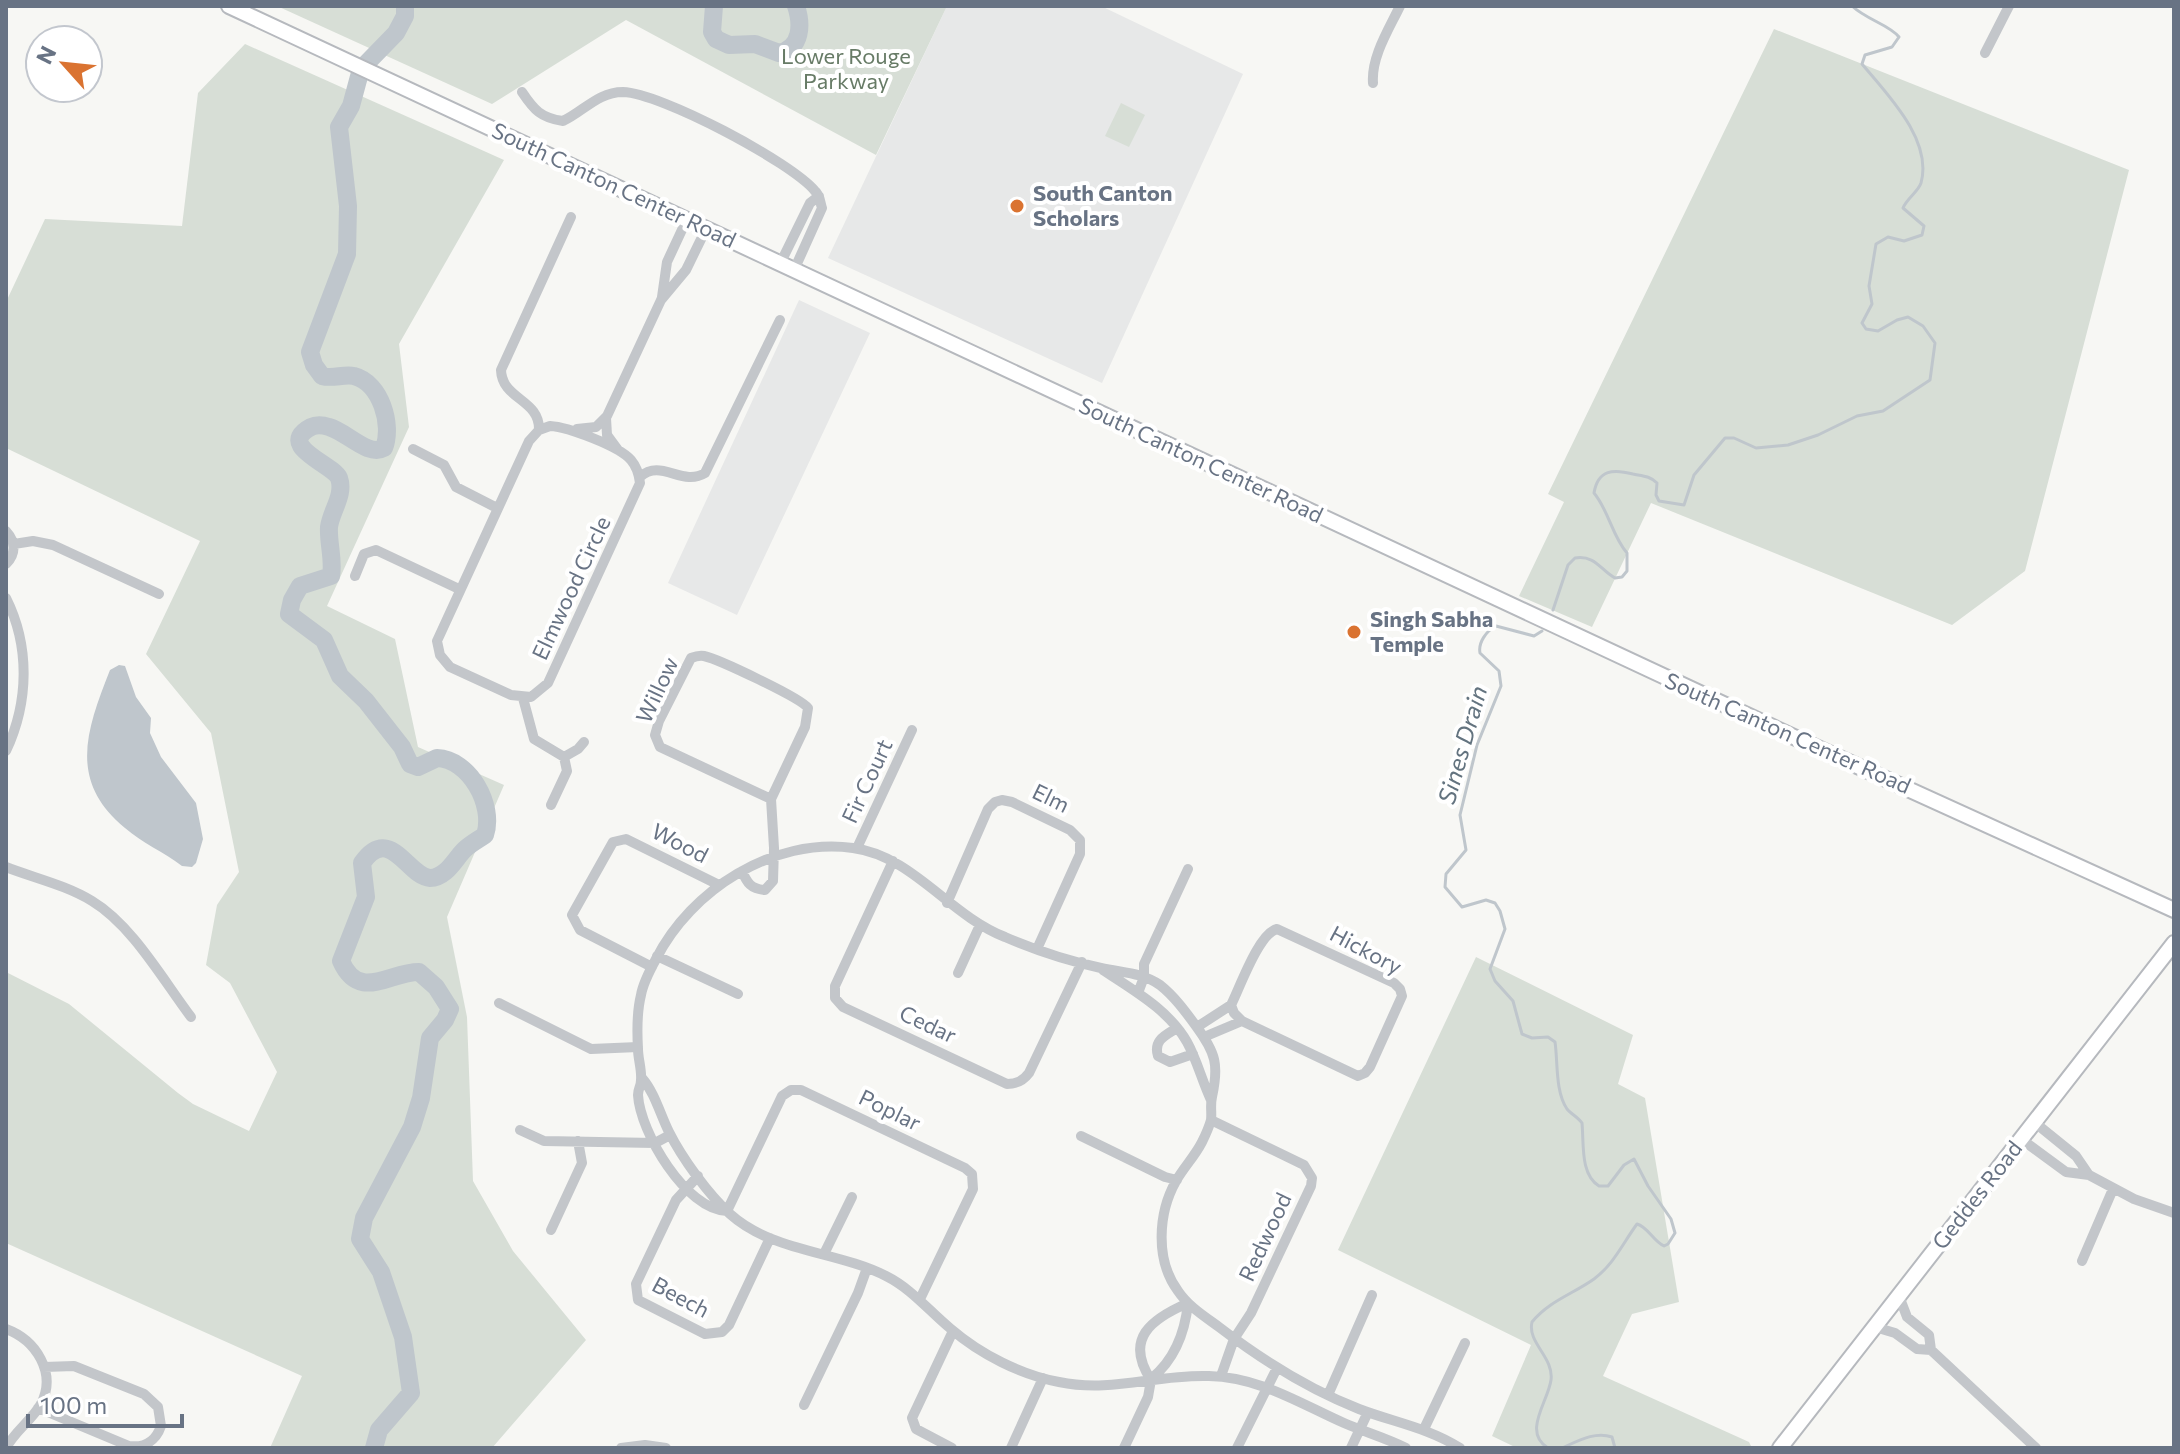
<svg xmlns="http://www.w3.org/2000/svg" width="2180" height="1454" font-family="Commissioner,sans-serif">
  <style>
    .built { fill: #e7e8e8 }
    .green { fill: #d7ded6 }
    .water { fill: #bfc6cc }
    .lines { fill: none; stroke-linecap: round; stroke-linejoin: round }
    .stream { stroke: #bfc6cc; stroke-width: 3 }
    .river { stroke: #bfc6cc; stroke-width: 18 }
    .secondary-casing { stroke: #b6b9be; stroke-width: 18 }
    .street { stroke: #c3c6ca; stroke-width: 10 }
    .secondary { stroke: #fff; stroke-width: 14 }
    .poi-dot { fill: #da7331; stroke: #fff; stroke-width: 3 }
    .labels { text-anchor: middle; stroke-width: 8; stroke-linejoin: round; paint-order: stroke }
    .park-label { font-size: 22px; fill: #677b66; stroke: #fff }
    .street-label { font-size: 22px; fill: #687384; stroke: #fff }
    .poi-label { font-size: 22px; font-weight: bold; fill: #687384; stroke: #fff; text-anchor: start }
    .water-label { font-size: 24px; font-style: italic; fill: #63737f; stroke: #fff }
  </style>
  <rect width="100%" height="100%" fill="#f7f7f4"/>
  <!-- built -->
  <path class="built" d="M947,6H1101L1243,74L1102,383L828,258Z
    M799,300L870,333L737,615L668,583Z"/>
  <!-- green -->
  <path class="green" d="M277,6H947L876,155L626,20L492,104Z
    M1774,29L2129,170L2025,571L1952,625L1651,503L1592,627L1519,596L1564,502L1548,494Z
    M245,44L504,160L399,344L409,427L327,606L395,639L418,747L504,785L447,917L467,1017L473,1181L513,1251L586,1340L492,1448H270L302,1376L6,1243V972L69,1004L178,1093L193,1104L249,1131L277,1072L230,983L206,965L217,905L239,872L211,733L146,654L200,541L6,448V302L45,219L182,226L198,93Z
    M1121,103L1145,115L1129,147L1105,136Z
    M1476,957L1633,1035L1618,1084L1645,1098L1679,1302L1632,1314L1603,1376L1749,1442L1752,1448H1517L1492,1436L1531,1345L1338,1250Z"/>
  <!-- water -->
  <path class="water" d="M119,665L125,666L136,697L151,718L150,733L161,757L196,803L203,839L196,863L192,867L182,866C164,852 142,843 125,828C68,781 86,731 110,670Z"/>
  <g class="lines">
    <!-- stream -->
    <path class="stream" d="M1553,610L1568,565L1575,558C1596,555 1600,570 1615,578L1622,577L1627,571V553C1612,536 1609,511 1594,493C1598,469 1614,469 1633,474C1643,476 1650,476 1657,483L1656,495L1659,501L1684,505L1694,475L1725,438H1734L1756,448L1788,445L1818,435L1857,416L1883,411L1930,380L1935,343L1923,326L1908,317L1897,320L1878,331L1866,329L1862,323L1872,304L1869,286L1876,244L1888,237L1904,241L1922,235L1924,226L1903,208C1907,198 1918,192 1921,183C1933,140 1887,94 1862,64L1865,55L1892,47L1899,37C1890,25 1867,20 1852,6
      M1542,631L1534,636L1496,626C1486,631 1478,643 1480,653L1499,671L1501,686L1477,745L1460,815L1466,850L1446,874L1445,887L1462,907L1486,900L1495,903L1500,911L1505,929L1490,969L1495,981L1513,1001L1522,1034L1532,1038L1548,1037L1555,1042C1558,1062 1555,1091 1567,1109C1571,1114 1578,1117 1582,1123C1584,1144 1580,1174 1599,1186H1608L1624,1165L1634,1159L1648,1186L1671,1219L1675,1233L1668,1244L1664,1246C1653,1241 1648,1227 1637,1224C1623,1243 1614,1264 1594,1279C1573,1294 1549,1301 1532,1322C1527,1343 1554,1357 1551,1380C1548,1402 1522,1432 1548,1448
      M1562,1448C1578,1441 1595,1431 1612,1437L1615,1448"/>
    <!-- river -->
    <path class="river" d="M714,6L712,32L716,39L729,45L755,44L779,53C802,48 802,24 796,6
      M374,1448L379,1430L411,1393L403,1337L381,1272L360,1239L364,1218L412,1127L421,1098L430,1038L445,1020L450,1009L436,987L419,972C389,972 359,1002 341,961L366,897L362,863C390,823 408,877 430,878C446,878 455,859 464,850C470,844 478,840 485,835C495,805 469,759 437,758L418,767L410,764L402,747L366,701L340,676L324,640L289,614L292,600L300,586L331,576C334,560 328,543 329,527C331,511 345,495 339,478C333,464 275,446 311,427C317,424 323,425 329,427C347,432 368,457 384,448C393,425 381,383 354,376C343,374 333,379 322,376L314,365L310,352L347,254L348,206L339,127L351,106L361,69L396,33L405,16V6"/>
    <!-- secondary casing -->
    <g class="secondary-casing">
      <path id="secondary" d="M229,6L1811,745L2174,910
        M1780,1448L2174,943"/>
    </g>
    <!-- street -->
    <path class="street" d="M1985,53L2009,6
      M1373,83C1371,57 1389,29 1400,6
      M522,92C534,110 541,118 563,121C584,111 598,92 623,92C661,93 791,162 815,191C820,195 820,202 822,208L795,268
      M781,262L810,203L819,196
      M662,297L667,262L687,219
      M606,418L607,435L618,450
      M550,426C568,427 619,446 631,460C637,467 639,474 640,483L548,683L531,697L511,695L450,667L440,655L437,641L529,441L539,430Z
      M577,429L596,427L607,416L661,300L686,270L706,229
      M539,430C540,399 502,400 501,370L571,217
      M413,449L444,465L456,487L497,508
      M640,477C661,458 682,487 705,473L780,320
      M6,531C16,542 16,554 6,564
      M14,544L33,541L53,545L159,594
      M355,576L364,554L376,550L459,589
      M6,598C30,646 29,702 6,751
      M523,698L534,739L564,757
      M564,757L578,749L584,742
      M551,805L567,771L564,757
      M857,848L912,730
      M893,861L835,986V998L843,1007L1007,1084C1017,1084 1023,1081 1029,1073L1082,962
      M6,867C34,878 66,885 92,901C132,925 163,980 191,1017
      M742,871C747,883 751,889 765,890L773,881L774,848L771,799L805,727L808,708C801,698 718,659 704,656C699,655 696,656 691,658L659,721L655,735L660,747L771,799
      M947,903L988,809L995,802L1002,800L1012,802L1070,830L1080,840V854L1037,949
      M657,956L738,994
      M652,967L580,930L572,915L613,842L626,839L719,885
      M1103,970C1133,990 1169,1010 1187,1042C1197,1060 1202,1081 1211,1100
      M958,973L980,925
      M1138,993L1144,977V964L1188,869
      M499,1003L591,1049L638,1047
      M1197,1027L1231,1005
      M1177,1028C1166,1035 1153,1040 1158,1056L1170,1062L1193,1054
      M1204,1037L1242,1021L1358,1076L1365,1073L1370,1067L1402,996L1400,989L1394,983L1277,929C1259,933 1240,987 1231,1005L1234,1013L1242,1021
      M642,1078C655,1093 660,1114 669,1132C682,1158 708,1194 730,1214C772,1252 837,1251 886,1276C912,1289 929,1311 951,1329C980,1354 1021,1375 1059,1382C1112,1393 1156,1374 1209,1376C1259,1377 1299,1403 1344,1423C1365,1432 1386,1438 1406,1448
      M1211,1120L1304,1165L1312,1178L1311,1186L1251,1313L1234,1339L1221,1376
      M520,1130L544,1141L655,1143L670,1135
      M1081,1136L1165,1177L1177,1180
      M2021,1139L2066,1172L2089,1175L2076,1156L2034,1122
      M2089,1175L2134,1199L2174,1213
      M698,1176L676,1200L636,1284L638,1300L705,1334L722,1332L729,1325L770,1238
      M727,1211C686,1210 640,1132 638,1095C638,1088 641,1087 641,1080C642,1070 638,1059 638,1049C637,1032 637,1011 641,995C643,983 650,970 656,959C691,890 773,837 853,848C913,856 949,915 1005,937C1035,950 1069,961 1101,968C1122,973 1141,972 1160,985C1174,996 1185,1011 1196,1026C1216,1053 1219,1065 1212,1097C1210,1105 1212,1113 1211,1120C1209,1127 1205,1136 1202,1142C1195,1156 1184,1167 1176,1181C1158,1213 1155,1260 1178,1291C1188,1306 1204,1316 1219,1327C1262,1360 1308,1389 1359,1409C1393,1422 1429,1428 1460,1448
      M727,1211L782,1096L791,1090H801L965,1168L972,1174L973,1189L920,1299
      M551,1230L582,1163L578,1141
      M824,1254L852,1197
      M2082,1261L2113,1189
      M1875,1327L1895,1333L1917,1349L1931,1350L1929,1335L1907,1317L1899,1296
      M6,1329C36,1340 57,1373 41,1404C32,1420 15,1431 6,1448
      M1931,1350L2036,1448
      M1152,1378C1175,1359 1185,1332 1188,1303
      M1151,1380C1124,1339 1151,1319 1188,1303
      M1328,1395L1372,1295
      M804,1405L858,1293L867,1268
      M38,1408L129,1446C144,1448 156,1441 161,1426L158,1407L144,1394L74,1366L44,1367
      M1424,1429L1465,1343
      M621,1448L645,1445L666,1448
      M952,1448L916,1429L912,1418L953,1331
      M1011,1448L1043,1378
      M1124,1448L1148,1397L1151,1380
      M1237,1448L1277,1368
      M1351,1448L1368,1412"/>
    <!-- secondary -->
    <use href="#secondary" class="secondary"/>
  </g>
  <!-- markers -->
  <g class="poi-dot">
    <circle cx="1017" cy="206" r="8"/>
    <circle cx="1354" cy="632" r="8"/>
  </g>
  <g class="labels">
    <!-- park labels -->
    <g class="park-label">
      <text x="846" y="64">Lower Rouge<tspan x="846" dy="25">Parkway</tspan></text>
    </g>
    <!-- street labels -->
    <g class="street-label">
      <text transform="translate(614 185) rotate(25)" y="8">South Canton Center Road</text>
      <text transform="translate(1201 460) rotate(25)" y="8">South Canton Center Road</text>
      <text transform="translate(571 588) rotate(-65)" y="8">Elmwood Circle</text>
      <text transform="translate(657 690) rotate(-65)" y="8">Willow</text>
      <text transform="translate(1788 733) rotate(24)" y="8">South Canton Center Road</text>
      <text transform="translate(867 781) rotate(-65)" y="8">Fir Court</text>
      <text transform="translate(1051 798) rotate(26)" y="8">Elm</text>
      <text transform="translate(680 843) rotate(27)" y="8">Wood</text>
      <text transform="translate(1366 950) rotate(28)" y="8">Hickory</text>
      <text transform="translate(928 1024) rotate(25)" y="8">Cedar</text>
      <text transform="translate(890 1110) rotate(26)" y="8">Poplar</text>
      <text transform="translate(1977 1195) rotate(-52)" y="8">Geddes Road</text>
      <text transform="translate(1265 1237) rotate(-65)" y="8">Redwood</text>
      <text transform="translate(681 1297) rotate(28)" y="8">Beech</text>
    </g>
    <!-- poi labels -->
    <g class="poi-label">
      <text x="1033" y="201">South Canton<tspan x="1033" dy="25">Scholars</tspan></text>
      <text x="1370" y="627">Singh Sabha<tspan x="1370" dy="25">Temple</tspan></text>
    </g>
    <!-- water labels -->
    <g class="water-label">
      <text transform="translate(1463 745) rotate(-74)" y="8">Sines Drain</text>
    </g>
  </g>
  <!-- border -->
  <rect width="2180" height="1454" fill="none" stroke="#687384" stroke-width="16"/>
  <!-- north arrow -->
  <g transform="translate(64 64) rotate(297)"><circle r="38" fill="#ffffff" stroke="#c3c7ce" stroke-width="2"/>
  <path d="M0-6L14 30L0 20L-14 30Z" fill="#da7331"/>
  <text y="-12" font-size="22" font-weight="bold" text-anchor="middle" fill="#687384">N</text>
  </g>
  <!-- scale -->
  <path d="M28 1414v12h154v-12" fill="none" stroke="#687384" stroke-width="4"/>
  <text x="40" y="1414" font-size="24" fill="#687384" stroke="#ffffff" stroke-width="6" paint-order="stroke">100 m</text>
</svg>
